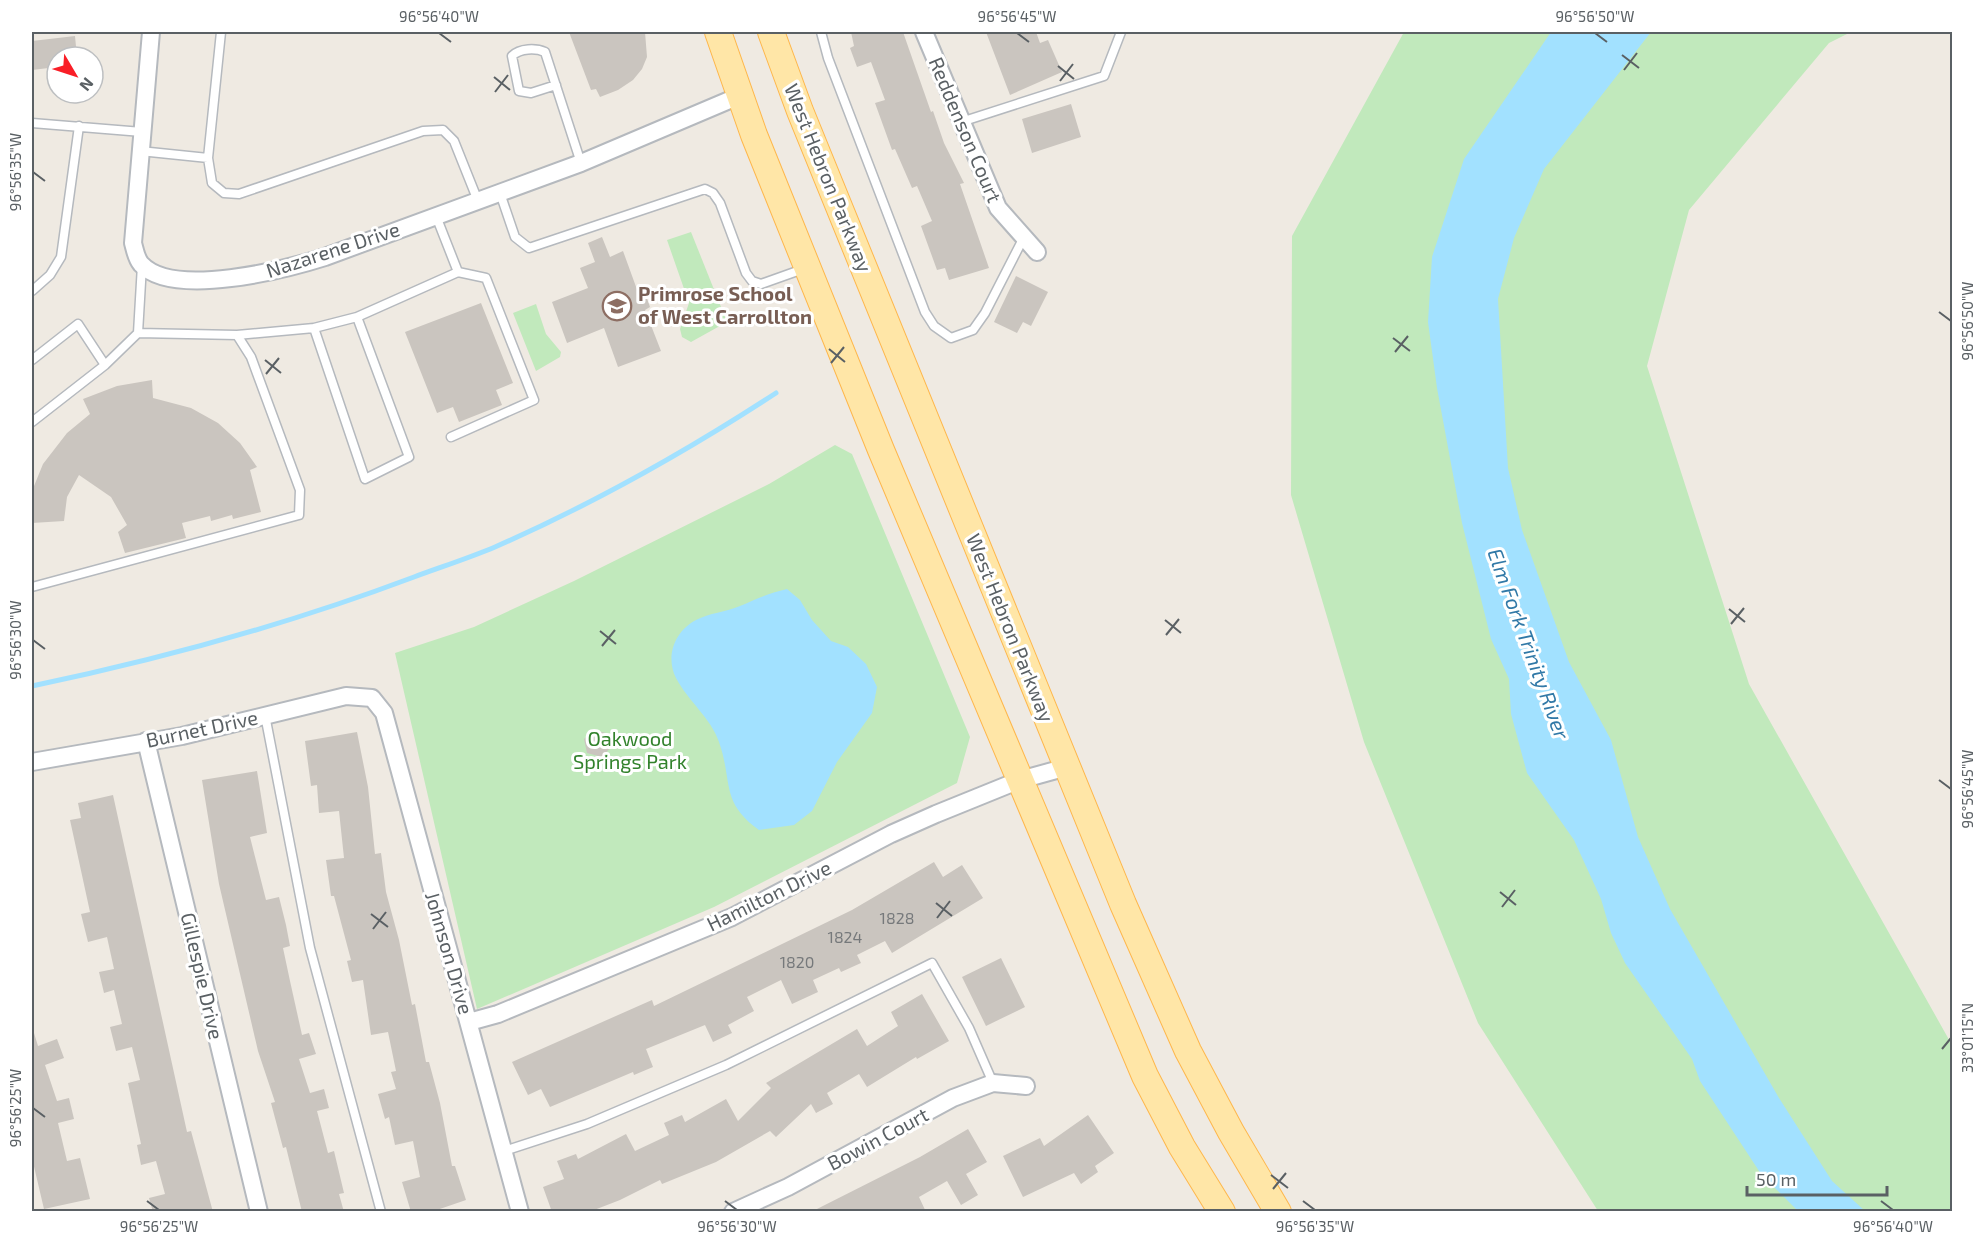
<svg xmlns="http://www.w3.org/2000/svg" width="1984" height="1243" font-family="'Exo 2',sans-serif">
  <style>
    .green { fill: #c1e9bc }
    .water { fill: #a2e1ff }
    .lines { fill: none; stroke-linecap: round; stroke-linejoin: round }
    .stream { stroke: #a2e1ff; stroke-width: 5 }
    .building { fill: #cac5bf }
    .lane-casing { stroke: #b5b9be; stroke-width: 11 }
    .street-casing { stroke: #b5b9be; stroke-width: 20 }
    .primary-casing { stroke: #feb74c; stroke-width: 28 }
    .lane { stroke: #fff; stroke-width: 8 }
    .street { stroke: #fff; stroke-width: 16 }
    .primary { stroke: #ffe6a7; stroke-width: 26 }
    .ticks { fill: none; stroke: #5a6064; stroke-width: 2 }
    .labels { text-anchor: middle; stroke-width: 6; stroke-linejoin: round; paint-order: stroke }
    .number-label { font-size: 16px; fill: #76797b }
    .street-label { font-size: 20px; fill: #5a6064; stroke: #fff }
    .education-label { font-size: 20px; font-weight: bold; fill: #785e54; stroke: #fff; text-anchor: start }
    .park-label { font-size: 20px; fill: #32822c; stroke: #fff }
    .water-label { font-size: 21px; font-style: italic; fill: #3179a7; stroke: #fff }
    .neatline { fill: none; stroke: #5a6064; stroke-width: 2 }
    .ticks-label { font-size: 15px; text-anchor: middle; fill: #5a6064 }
  </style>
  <rect width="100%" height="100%" fill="#efeae2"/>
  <!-- green -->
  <path class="green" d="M1404,32H1851L1829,43L1689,210L1647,366L1749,684L1952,1045V1211H1598L1478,1023L1364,742L1291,495L1292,236Z
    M691,232L727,322L691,342L682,337L680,329L689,303L667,240Z
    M536,304L546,334L561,352L560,357L536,371L513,313Z
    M835,445L852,454L970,737L957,783L714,907L477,1009L395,653L474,627L574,581L769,484Z"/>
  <!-- water -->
  <path class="water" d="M1551,32H1651L1544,169L1514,238L1498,299L1508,468L1522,530L1569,662L1611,740L1638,837L1670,909L1779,1098L1832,1181L1865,1211H1798L1761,1174L1700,1081L1692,1059L1625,963L1611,933L1601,899L1574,840L1527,773L1511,714L1509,679L1491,639L1462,523L1437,388L1428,322L1432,257L1464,159Z
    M787,589L800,600L812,620L831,641L848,647L866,664L877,687L872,713L837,762L812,811L794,825L759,830C720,802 733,782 719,742C711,718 688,701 676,678C665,656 675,631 696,620C709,613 726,612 740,606C756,599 769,593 787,589Z"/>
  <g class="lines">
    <!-- stream -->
    <path class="stream" d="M32,686C162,659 289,624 414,577C441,567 469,558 495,547C593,504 687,451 776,393"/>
  </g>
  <!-- building -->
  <path class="building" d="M569,32H645L647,57L642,69L633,80L618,90L600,97L596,89L591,90Z
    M851,32H903L931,112L933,111L944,143L964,183L960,184L989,268L949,280L945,268L937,270L921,226L932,221L917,186L912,188L895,149L892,150L875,103L885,100L871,62L857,67L850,48L854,46Z
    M986,32H1036L1040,43L1048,40L1062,72L1010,95Z
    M75,36L77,57H57V67L32,70V41Z
    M1071,104L1081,137L1032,153L1022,119Z
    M602,237L610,257L623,251L639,295L645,293L650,307L645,310L661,351L618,367L604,328L567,343L552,302L588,288L580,268L595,262L588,243Z
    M1016,276L1048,292L1031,326L1023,322L1017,333L994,322Z
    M481,303L513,383L496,390L502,405L459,422L453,407L437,413L405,332Z
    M152,380L153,398L191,408L218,423L240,443L257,467L250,470L261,512L233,519L232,515L211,521L210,516L182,523L186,538L125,553L118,532L127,525L111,497L79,475L67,497L64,521L32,523V491L43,464L67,433L90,414L83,399L117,386Z
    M593,730L606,733L612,746L602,757L587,753L584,739Z
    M357,732L368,787L375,854L381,853L386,892L399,940L412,1005L415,1004L426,1062H429L440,1103L452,1166H455L466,1200L431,1212H411L402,1182L420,1177L413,1141L395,1145L389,1117L385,1119L378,1094L396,1089L391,1072L396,1071L388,1032L371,1035L363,980L352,982L347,961L351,960L334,896H331L326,860L344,858L339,811L319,813L317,785L311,786L305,741Z
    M257,771L267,833L250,837L266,900L279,897L286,925L290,946L283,948L290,981L302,1035L309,1033L316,1054L299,1059L310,1093L324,1089L329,1108L317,1111L328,1153L334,1151L344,1193L339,1194L344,1212H302L286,1147L283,1148L271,1103L275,1102L258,1051L219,884L202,780Z
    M113,795L187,1132L191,1131L213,1212H153L149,1198L165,1194L156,1161L141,1165L137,1145L141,1144L128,1083L140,1080L132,1047L116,1051L110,1027L122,1024L114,990L104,993L99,972L114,969L107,937L88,942L81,914L90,912L70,820L81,818L78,803Z
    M934,862L943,877L962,865L983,898L892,953L885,941L857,955L861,963L841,972L839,968L813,980L818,992L792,1004L781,980L747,997L754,1011L728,1025L732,1033L713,1042L705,1025L646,1049L653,1067L634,1075L633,1072L550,1107L541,1089L528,1095L512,1062L652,1000L654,1006L852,910Z
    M1001,958L1025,1007L986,1026L962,977Z
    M922,994L949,1041L917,1059L916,1057L867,1087L859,1074L827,1093L833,1104L816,1113L811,1104L776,1137L770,1131L716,1162L662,1184L660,1180L620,1200L589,1212H552L543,1187L564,1179L557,1161L576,1154L578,1159L626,1134L635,1151L669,1135L664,1123L682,1115L685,1122L726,1099L738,1121L771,1088L766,1083L857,1029L867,1046L898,1026L891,1012Z
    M34,1033L38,1046L57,1039L64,1058L45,1065L57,1101L69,1098L74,1119L58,1123L67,1161L80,1158L90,1199L44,1209L32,1158V1034Z
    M1088,1115L1114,1153L1095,1166L1098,1172L1081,1184L1074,1173L1023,1197L1003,1156L1040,1138L1044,1146Z
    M968,1129L987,1162L966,1174L978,1195L961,1205L947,1181L919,1197L926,1212H811L920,1157Z"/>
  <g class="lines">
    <!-- lane casing -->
    <g class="lane-casing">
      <path id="lane" d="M821,32L828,58L925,312L934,326L951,338L973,330L985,313L1024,237
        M556,85L531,93L519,91L512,56C520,48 536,48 545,52L581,163
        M961,122L1104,76L1121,32
        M32,123L142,132
        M140,151L208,158L221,32
        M208,158L212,183L224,193L239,194L423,131L443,130L454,141L478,201
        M500,193L515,237L529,248L705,189L713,193L720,203L746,273L752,281L761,284L806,268
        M32,291L50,275L61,257L79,126
        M357,317L314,328L365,479L409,457L357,317L458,272L436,216
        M237,335L314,328
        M32,360L78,324L105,365L138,333L142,265
        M32,422L105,365
        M451,437L534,400L486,278L458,272
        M32,587L299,515L300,490L251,357L237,335L138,333
        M265,715L310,948L381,1212
        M504,1151L587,1124L726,1065L932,963L969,1028L993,1083"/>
    </g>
    <!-- street casing -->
    <g class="street-casing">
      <path id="street" d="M151,32L133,243C135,250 136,258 141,264C173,299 287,269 325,257L581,163L739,96
        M924,32L998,208L1037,252
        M146,741L259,1212
        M32,762L182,736L346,696L372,698L384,713L520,1212
        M469,1022L498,1014L732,917L891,834L936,814L1020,780L1067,767
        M733,1212L788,1187L953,1098L993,1083L1026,1086"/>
    </g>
    <!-- primary casing -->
    <g class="primary-casing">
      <path id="primary" d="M718,32L754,135L881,450L1145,1076L1182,1147L1222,1212
        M771,32L800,111L1123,904L1188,1051L1231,1132L1278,1212"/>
    </g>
    <!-- lane -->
    <use href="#lane" class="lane"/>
    <!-- street -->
    <use href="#street" class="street"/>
    <!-- primary -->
    <use href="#primary" class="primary"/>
  </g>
  <!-- ticks -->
  <path class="ticks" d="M439,33L451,42M1017,33L1029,42M1595,33L1607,42M1622,55L1639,68M1058,66L1074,79M1624,70L1637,53M494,77L510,90M1060,81L1073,64M495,92L508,75M33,172L45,181M1939,312L1951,321M1393,338L1410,351M829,349L845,362M1395,352L1408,336M265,360L281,373M831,363L844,347M266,374L279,358M1729,609L1745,622M1165,620L1181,633M1731,624L1744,608M600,631L616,644M1166,635L1179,619M33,640L45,649M602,646L615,630M1939,780L1951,789M1500,892L1516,905M936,903L952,916M1502,907L1515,890M371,914L388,927M937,918L950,901M373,929L386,912M1942,1049L1951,1038M33,1108L45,1117M1271,1175L1288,1188M1273,1189L1286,1173M147,1201L159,1210M725,1201L737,1210M1303,1201L1315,1210M1881,1201L1893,1210"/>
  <!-- icons -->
  <defs>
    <g id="school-ring" transform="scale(1.5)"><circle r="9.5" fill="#fff" stroke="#8d6e63" stroke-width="1.5"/><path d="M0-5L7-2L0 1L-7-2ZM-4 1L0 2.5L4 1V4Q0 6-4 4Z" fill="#8d6e63"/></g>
  </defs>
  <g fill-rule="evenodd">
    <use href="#school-ring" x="617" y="306"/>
  </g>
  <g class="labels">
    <!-- number labels -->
    <g class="number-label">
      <text x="897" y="924">1828</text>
      <text x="845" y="943">1824</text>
      <text x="797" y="968">1820</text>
    </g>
    <!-- street labels -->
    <g class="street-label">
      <text transform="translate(965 130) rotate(67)" y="7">Reddenson Court</text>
      <text transform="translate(828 178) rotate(68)" y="7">West Hebron Parkway</text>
      <text transform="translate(333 250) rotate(-18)" y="7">Nazarene Drive</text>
      <text transform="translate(1010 628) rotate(68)" y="7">West Hebron Parkway</text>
      <text transform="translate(202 729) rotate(-12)" y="7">Burnet Drive</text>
      <text transform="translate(769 896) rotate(-26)" y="7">Hamilton Drive</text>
      <text transform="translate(449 953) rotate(74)" y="7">Johnson Drive</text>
      <text transform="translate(202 976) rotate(77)" y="7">Gillespie Drive</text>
      <text transform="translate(878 1139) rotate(-28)" y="7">Bowin Court</text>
    </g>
    <!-- education labels -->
    <g class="education-label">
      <text x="638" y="301">Primrose School<tspan x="638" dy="23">of West Carrollton</tspan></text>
    </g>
    <!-- park labels -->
    <g class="park-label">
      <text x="630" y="746">Oakwood<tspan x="630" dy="23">Springs Park</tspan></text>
    </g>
    <!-- water labels -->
    <g class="water-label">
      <text transform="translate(1528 644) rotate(70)" y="7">Elm Fork Trinity River</text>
    </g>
  </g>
  <!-- border -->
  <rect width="1984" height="1243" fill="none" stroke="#ffffff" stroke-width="66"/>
  <!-- north arrow -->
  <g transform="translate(75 75) rotate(129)"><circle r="28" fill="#ffffff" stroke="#bdbfc1" stroke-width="1.5"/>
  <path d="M0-4.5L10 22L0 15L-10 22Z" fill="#f91e27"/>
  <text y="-9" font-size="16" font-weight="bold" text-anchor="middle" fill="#5a6064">N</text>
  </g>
  <!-- scale -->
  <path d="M1747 1186v9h140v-9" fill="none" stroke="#5a6064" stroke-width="3"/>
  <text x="1756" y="1186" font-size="18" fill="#5a6064" stroke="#ffffff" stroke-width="4.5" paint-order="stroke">50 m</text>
  <rect x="33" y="33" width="1918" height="1177" class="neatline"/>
  <g class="ticks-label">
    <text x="439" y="22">96°56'40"W</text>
    <text x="1017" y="22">96°56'45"W</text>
    <text x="1595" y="22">96°56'50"W</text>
    <text transform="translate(16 172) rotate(-90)" y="5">96°56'35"W</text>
    <text transform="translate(1968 321) rotate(-90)" y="5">96°56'50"W</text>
    <text transform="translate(16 640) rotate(-90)" y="5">96°56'30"W</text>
    <text transform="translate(1968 789) rotate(-90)" y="5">96°56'45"W</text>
    <text transform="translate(1968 1038) rotate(-90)" y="5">33°01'15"N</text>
    <text transform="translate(16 1108) rotate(-90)" y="5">96°56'25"W</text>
    <text x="159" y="1232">96°56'25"W</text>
    <text x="737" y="1232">96°56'30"W</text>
    <text x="1315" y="1232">96°56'35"W</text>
    <text x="1893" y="1232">96°56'40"W</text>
  </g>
</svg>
